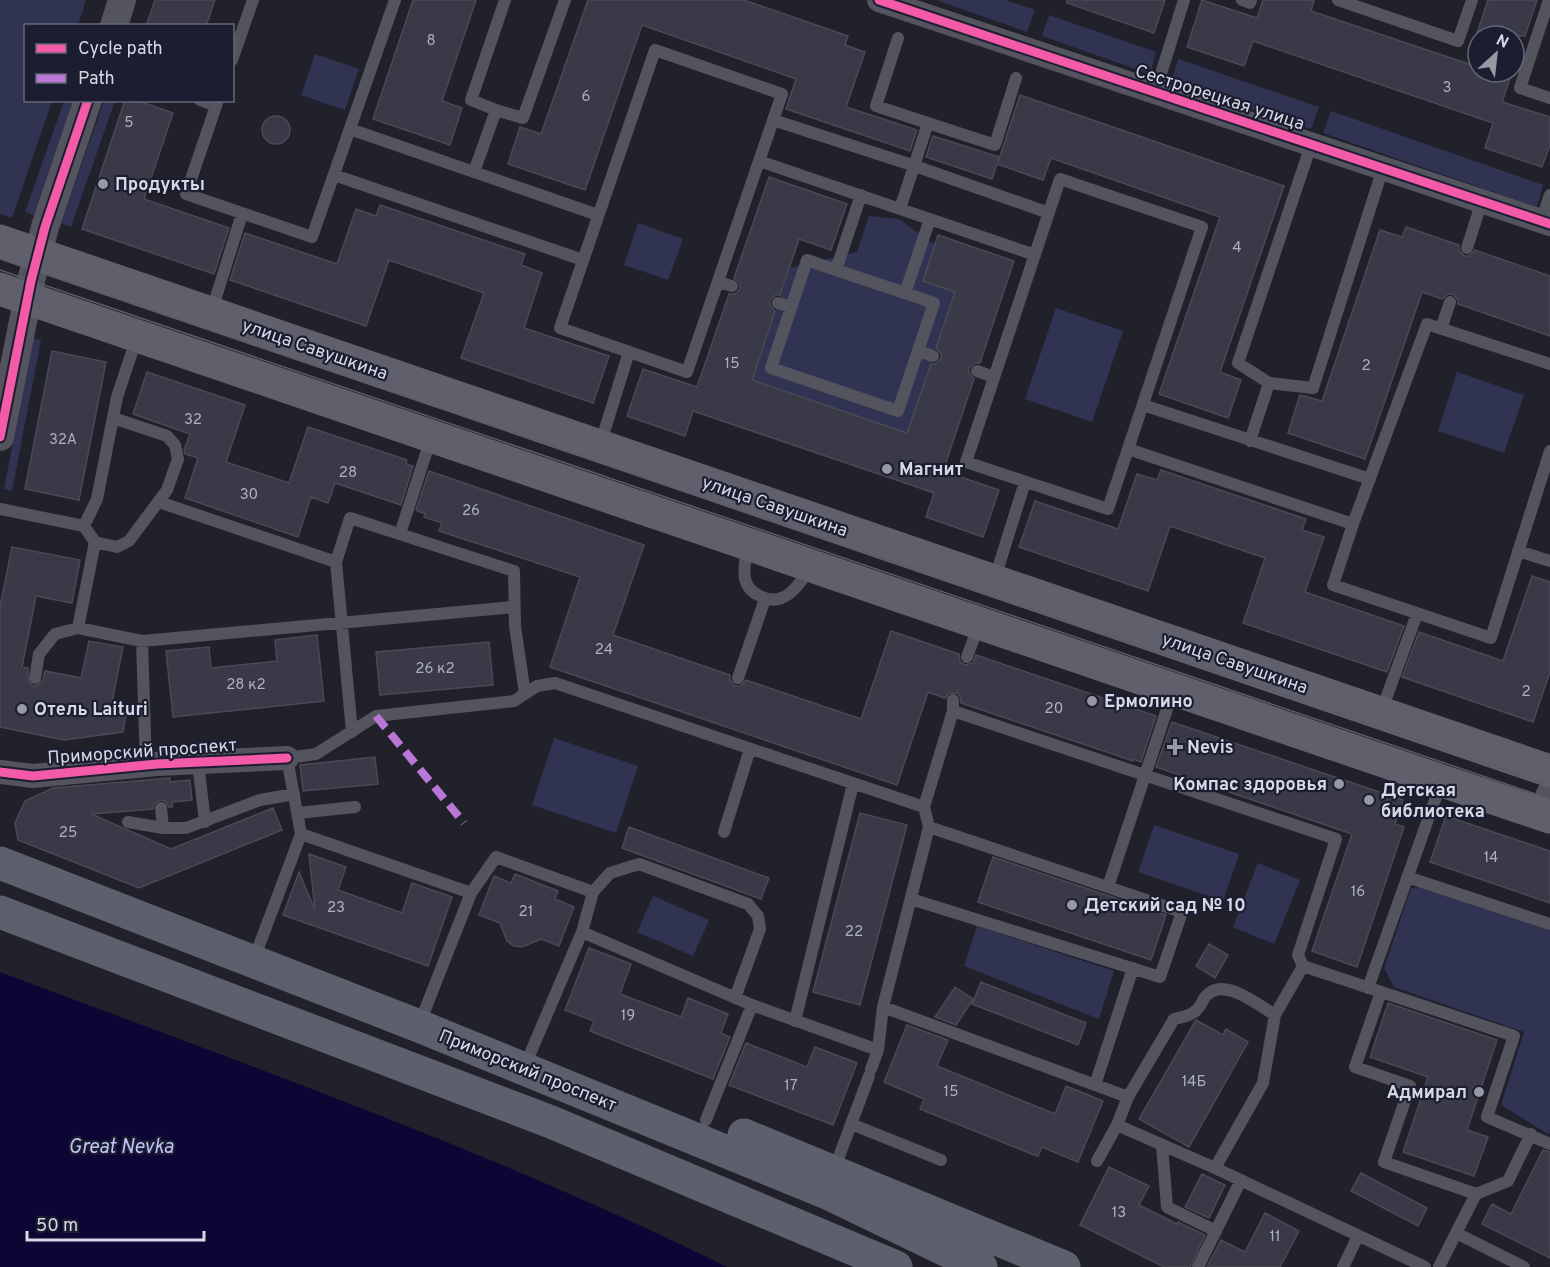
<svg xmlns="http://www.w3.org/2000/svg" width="1550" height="1267" font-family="Overpass,sans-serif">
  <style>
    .green { fill: #313353 }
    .water { fill: #0d0533 }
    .building { fill: #393947; stroke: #494a53; stroke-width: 1.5 }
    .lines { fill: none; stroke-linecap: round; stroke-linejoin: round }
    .service { stroke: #53545e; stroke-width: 12 }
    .minor { stroke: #53545e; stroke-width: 24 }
    .tertiary { stroke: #53545e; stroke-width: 28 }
    .secondary { stroke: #5f606c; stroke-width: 33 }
    .primary { stroke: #5d5f6c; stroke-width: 33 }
    .tram { stroke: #5d5d66; stroke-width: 1.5 }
    .quiet { stroke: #ba77d6; stroke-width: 8; stroke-dasharray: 15 8; stroke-linecap: butt }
    .cycleway-casing { stroke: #1c1d30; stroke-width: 13 }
    .cycleway { stroke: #f35aa7; stroke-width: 9 }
    .poi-dot { fill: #9798a4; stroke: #1c1d30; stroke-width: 2 }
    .labels { text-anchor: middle; stroke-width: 4.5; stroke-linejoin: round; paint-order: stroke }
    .number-label { font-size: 15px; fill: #afb0be }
    .street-label { font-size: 18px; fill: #d6d8e5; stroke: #1c1d30 }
    .poi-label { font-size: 18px; font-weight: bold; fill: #d6d8e5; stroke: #1c1d30; text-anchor: start }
    .water-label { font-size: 20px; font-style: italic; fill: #bec4f8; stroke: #1c1d30 }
  </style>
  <rect width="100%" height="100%" fill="#21212b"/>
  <!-- green -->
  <path class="green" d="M0,0H86L78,25L26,26V100L52,101L12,218L0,214Z
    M936,0H1006L1035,10L1027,32Z
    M1049,15L1156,52L1150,74L1042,36Z
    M315,54L359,69L345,110L301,95Z
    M1178,59L1319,107L1311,129L1171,81Z
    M64,101H76L36,216L25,212Z
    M104,101H115L71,227L61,223Z
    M1331,111L1543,185L1537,207L1323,133Z
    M869,216L899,219L935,245L923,281L955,292L907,433L752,380L790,268L857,252Z
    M638,223L683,239L668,280L624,265Z
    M1056,308L1123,331L1092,422L1025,399Z
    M33,338L41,340L12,491L4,489Z
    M1457,372L1524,395L1504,453L1438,431Z
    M554,738L638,766L616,833L532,805Z
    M1154,825L1239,854L1223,901L1138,872Z
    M1258,863L1300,880L1274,944L1233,927Z
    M1424,887L1550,930V1132L1548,1134L1501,1105L1524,1032L1394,987L1384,968L1411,888Z
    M653,896L709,920L693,956L637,932Z
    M977,926L1114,971L1099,1019L964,966Z"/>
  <!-- water -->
  <path class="water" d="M0,972C244,1064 493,1151 727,1267H0Z"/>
  <!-- building -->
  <path class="building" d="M155,0H215L206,26H146Z
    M413,0H476L442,101L462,108L450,145L373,119Z
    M588,0H744L848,36L845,45L865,52L846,107L917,130L910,151L786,109L796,79L642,25L585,190L508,164L520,127L541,134Z
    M1067,0H1165L1154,33L1067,3Z
    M1202,0L1257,18L1263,0H1314L1311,11L1478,67V72H1512L1502,102L1550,117V145L1542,167L1485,148L1493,123L1253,41L1244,66L1187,47Z
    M1488,0H1537L1525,36H1476Z
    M1020,95L1284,186L1220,372L1241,380L1228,418L1159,394L1220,217L1051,158L1043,180L997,164L992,179L926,157L933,136L999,157L998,162Z
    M125,100H136L173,113L144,199L229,228L214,274L82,229Z
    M262 130a14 14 0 1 1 28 0a14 14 0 1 1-28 0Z
    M769,177L847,204L831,250L799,239L780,295H776L770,300V305L775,311L752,380L907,433L931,364H935L941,359V354L936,348L955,292L923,281L938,235L1014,261L980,363H975L969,368V373L974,379L943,471L999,490L983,537L926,517L934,493L914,486L693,411L685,436L627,416L643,369L697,387L729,294H735L740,289V283L734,278Z
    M380,205L525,254L521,265L542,273L524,328L609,356L593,403L461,358L484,293L389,260L366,326L230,280L245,233L337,264L356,209L376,216Z
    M1406,227L1459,245V250L1464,256H1469L1475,250L1550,276V336L1458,304V300L1453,294H1448L1442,299L1422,292L1365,459L1288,433L1300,395L1322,401L1380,230L1402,237Z
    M52,351L106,362L79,500L25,489Z
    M147,372L245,405L226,462L289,483L308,427L407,460L406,464L413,466L401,505L335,483L328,503L311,497L298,537L185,498L198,458L185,454L184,450L190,434L133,414Z
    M1161,470L1306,519L1302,530L1324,537L1305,592L1404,626L1387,672L1243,623L1265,558L1170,526L1148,591L1019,547L1035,501L1118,529L1137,474L1157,480Z
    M429,471L644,545L613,635L730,675V680L735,686H740L746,680L861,719L891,631L959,654L960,662L965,665L973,663L976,655L1156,716L1141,762L1133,759V761L961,703L960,696L957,693H949L945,698L928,692L897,785L550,667L580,577L439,531L442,523L424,517L425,514L416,510Z
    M12,547L80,560L72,603L36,596L22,667L28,668V681L33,686L38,685L43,680L45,671L81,678L89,641L123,647L110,712L126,714L123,732L64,740L0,727V607Z
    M1532,576L1550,582V672L1533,722L1402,677L1419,632L1503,661Z
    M317,635L324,701L173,717L166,651L209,647L211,668L277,661L275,640Z
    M489,642L493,685L380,695L376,652Z
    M1172,722L1403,800L1395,824L1404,827L1357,967L1312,951L1352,834L1156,767Z
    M375,757L378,784L303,791L300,765Z
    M170,778V782L190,780L192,800L172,802V807H169L165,801L160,800L154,804L153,809L91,814L171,849L273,808L282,830L139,888L18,840L15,823L25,801L53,788Z
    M860,813L907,825L860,1005L813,992Z
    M1446,816L1550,851V903L1430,862Z
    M629,827L769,878L761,899L622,848Z
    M309,854L346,867L338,890L402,913L412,883L452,897L428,966L283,915L299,872L315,910Z
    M993,857L1166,915L1151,960L978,902Z
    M515,874L558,891L555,899L574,907L559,946L541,939L522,947L514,946L507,941L500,923L479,915L494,876L511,883Z
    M1209,944L1228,955L1215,978L1196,966Z
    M589,948L631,964L620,994L681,1017L688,998L728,1014L721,1033L730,1037L713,1079L590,1031L594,1021L565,1010Z
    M981,982L1086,1023L1078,1045L972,1004Z
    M955,987L973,999L956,1025L935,1017Z
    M1388,1003L1497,1040L1467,1130L1488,1137L1474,1176L1403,1152L1428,1077L1370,1057Z
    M1196,1020L1223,1035L1226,1029L1248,1042L1189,1147L1139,1119Z
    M907,1025L948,1040L937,1066L1055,1114L1066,1086L1103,1101L1078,1162L1042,1147L1038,1156L1034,1155L920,1109L924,1099L884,1082Z
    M746,1043L807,1067L815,1047L857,1063L833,1125L729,1085Z
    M1543,1150L1550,1152V1258L1482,1224L1492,1204L1511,1214Z
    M1109,1167L1149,1186L1139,1205L1177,1224L1178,1222L1205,1235L1190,1267H1164L1080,1225Z
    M1361,1173L1427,1208L1418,1226L1351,1191Z
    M1202,1174L1225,1185L1209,1218L1185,1207Z
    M1265,1213L1299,1231L1280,1267H1207L1221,1240L1245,1252Z"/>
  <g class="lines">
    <!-- service -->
    <path class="service" d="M1242,0L1250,3L1251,0
      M1338,0L1458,41L1472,0
      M1549,0L1520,88L1550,98
      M898,38L876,106L995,145L1016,78
      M655,50L782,94L687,372L560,328Z
      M232,60L253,0
      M1155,93L1184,0
      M200,100L216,106
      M218,100L186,194L312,237L395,0
      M496,110L523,118L565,0
      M773,120L915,166L1049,213
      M350,129L598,215
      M759,161L1035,255
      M474,172L496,110L471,100L505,0
      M334,175L583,260
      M1060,179L1202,227L1108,509L966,462Z
      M861,195L836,270L807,260L771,368L898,411L934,303L905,293L930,219
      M900,209L928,123
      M1541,221L1550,195
      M1467,248L1482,201
      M836,270L905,293
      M718,282L732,286
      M778,303L791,307
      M211,313L242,214
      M1441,329L1450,302
      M918,351L933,356
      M1550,364L1427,324L1353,524L1333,585L1491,638L1550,451
      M977,371L994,377
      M1269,383L1313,388L1383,168
      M1143,405L1370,479
      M1250,441L1269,383L1238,363L1311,145
      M600,445L629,352
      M1128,449L1353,524
      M159,502L336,562
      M0,509L84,526L95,542L78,628
      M84,526L97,499L117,397L137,337
      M400,534L431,438
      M95,542L117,547L129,541L167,490L178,459L175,445L167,436L113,418
      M747,546C746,556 743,569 745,579C747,587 753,593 760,596C784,609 800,584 811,567
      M1518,551L1550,561
      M994,581L1025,482
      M142,641L146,766
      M967,657L979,624
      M35,678L39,654L55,634L78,628L142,641L514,607
      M738,678L765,599
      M953,711L1336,839L1298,955L1303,966L1514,1036L1487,1117L1550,1144
      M1381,712L1417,614
      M352,732L336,562L350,518L514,571L515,626L525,694
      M198,763L205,822
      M924,807L953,711V700
      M161,808L163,828
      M298,813L355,807
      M128,822L163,828H186L260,800L294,794
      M724,832L750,749
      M301,834L287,758L316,754L376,716L514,701L537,686L555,683L924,807L929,827L883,1007
      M1407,877L1550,924
      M1108,887L1173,691
      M593,892L610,873L639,864L748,904L758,916L760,929L735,998
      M911,899L1160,977L1182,912L929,827
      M254,959L301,834L471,893L496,857L593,892L582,932L752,1005L878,1050L883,1007L1128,1097L1117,1125L1215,1168L1425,1267
      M1368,988L1441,783
      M1381,992L1355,1067L1410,1086L1384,1162L1476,1194
      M795,1021L853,784
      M419,1025L471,893
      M524,1068L582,932
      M871,1069L878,1050
      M1095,1085L1133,968
      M1128,1097L1174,1019C1183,1017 1194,1015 1199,1007C1202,1004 1203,998 1207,995C1224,977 1259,1005 1275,1015
      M706,1120L752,1005
      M851,1124L941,1160
      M1162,1145L1167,1207L1216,1231
      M1097,1161L1117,1125
      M1215,1168L1263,1083L1275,1015L1303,966
      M834,1170L869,1076
      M1456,1233L1476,1194L1508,1181L1531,1134
      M1198,1267L1241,1180
      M1343,1267L1358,1236
      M1439,1267L1456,1233L1524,1267"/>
    <!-- minor -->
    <path class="minor" d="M879,0L1550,224
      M0,772L33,776L157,764L287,758"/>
    <!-- tertiary -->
    <path class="tertiary" d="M114,26L122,0
      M0,437L31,281L45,227L88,100
      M1543,815L1550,794"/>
    <!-- secondary -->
    <path class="secondary" d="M0,241L1550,771
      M0,289L1442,781L1550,817"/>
    <!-- primary -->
    <path class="primary" d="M0,863L419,1026L610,1104L827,1193L981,1267
      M0,912L551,1122L896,1267
      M744,1135L1064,1267"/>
    <!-- tram -->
    <path class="tram" d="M0,259L1550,785
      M0,270L1550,799"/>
    <!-- quiet -->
    <path class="quiet" d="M376,716L464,823"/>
    <!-- cycleway casing -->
    <g class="cycleway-casing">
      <path id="cycleway" d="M879,0L1550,224
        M0,437L31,281L45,227L88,100
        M0,772L33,776L157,764L287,758"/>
    </g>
    <!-- cycleway -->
    <use href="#cycleway" class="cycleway"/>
  </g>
  <!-- markers -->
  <g class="poi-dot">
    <circle cx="103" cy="184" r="6"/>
    <circle cx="887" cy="469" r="6"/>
    <circle cx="1092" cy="701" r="6"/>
    <circle cx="22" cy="709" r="6"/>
    <path d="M1172 738h6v6h6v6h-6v6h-6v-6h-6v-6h6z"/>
    <circle cx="1339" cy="784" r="6"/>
    <circle cx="1369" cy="800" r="6"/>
    <circle cx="1072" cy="905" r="6"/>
    <circle cx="1479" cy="1092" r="6"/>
  </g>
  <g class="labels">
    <!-- number labels -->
    <g class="number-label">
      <text x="431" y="45">8</text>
      <text x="1447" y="92">3</text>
      <text x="586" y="101">6</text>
      <text x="129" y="127">5</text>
      <text x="1237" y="252">4</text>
      <text x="732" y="368">15</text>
      <text x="1366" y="370">2</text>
      <text x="193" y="424">32</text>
      <text x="63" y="444">32А</text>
      <text x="348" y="477">28</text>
      <text x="249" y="499">30</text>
      <text x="471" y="515">26</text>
      <text x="604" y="654">24</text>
      <text x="435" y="673">26 к2</text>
      <text x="246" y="689">28 к2</text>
      <text x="1526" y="696">2</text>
      <text x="1054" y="713">20</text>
      <text x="68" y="837">25</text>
      <text x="1491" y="862">14</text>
      <text x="1358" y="896">16</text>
      <text x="336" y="912">23</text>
      <text x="526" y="916">21</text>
      <text x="854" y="936">22</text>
      <text x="628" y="1020">19</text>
      <text x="1194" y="1086">14Б</text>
      <text x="791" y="1090">17</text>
      <text x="951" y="1096">15</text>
      <text x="1119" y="1217">13</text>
      <text x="1275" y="1241">11</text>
    </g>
    <!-- street labels -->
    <g class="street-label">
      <text transform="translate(1220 97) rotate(18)" y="6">Сестрорецкая улица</text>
      <text transform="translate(315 349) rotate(19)" y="6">улица Савушкина</text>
      <text transform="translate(775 506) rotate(19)" y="6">улица Савушкина</text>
      <text transform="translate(1235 663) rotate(19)" y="6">улица Савушкина</text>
      <text transform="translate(142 751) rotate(-4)" y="6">Приморский проспект</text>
      <text transform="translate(528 1070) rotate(22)" y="6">Приморский проспект</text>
    </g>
    <!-- poi labels -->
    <g class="poi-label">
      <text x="115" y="190">Продукты</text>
      <text x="899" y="475">Магнит</text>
      <text x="1104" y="707">Ермолино</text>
      <text x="34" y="715">Отель Laituri</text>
      <text x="1187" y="753">Nevis</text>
      <text x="1327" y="790" text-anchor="end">Компас здоровья</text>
      <text x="1381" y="796">Детская<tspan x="1381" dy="21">библиотека</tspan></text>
      <text x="1084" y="911">Детский сад № 10</text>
      <text x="1467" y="1098" text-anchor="end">Адмирал</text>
    </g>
    <!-- water labels -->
    <g class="water-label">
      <text x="121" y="1153">Great Nevka</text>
    </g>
  </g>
  <!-- legend -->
  <rect x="24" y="24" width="210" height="78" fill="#1c1d30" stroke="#666878" stroke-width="1.5"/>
  <rect x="36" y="44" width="30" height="9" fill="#f35aa7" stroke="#666878" stroke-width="1.5"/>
  <text x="78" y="54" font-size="18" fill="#d6d8e5">Cycle path</text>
  <rect x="36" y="74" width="30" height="9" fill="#ba77d6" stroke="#666878" stroke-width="1.5"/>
  <text x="78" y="84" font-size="18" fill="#d6d8e5">Path</text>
  <!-- north arrow -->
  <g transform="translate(1496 54) rotate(27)"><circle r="28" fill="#1c1d30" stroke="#666878" stroke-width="1.5"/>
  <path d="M0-4.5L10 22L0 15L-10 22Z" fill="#9798a4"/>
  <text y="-9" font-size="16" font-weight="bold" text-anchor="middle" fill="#d6d8e5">N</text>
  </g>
  <!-- scale -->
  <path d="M27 1231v9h177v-9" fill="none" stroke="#d6d8e5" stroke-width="3"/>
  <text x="36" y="1231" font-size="18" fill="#d6d8e5" stroke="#1c1d30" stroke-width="4.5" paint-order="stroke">50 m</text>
</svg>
